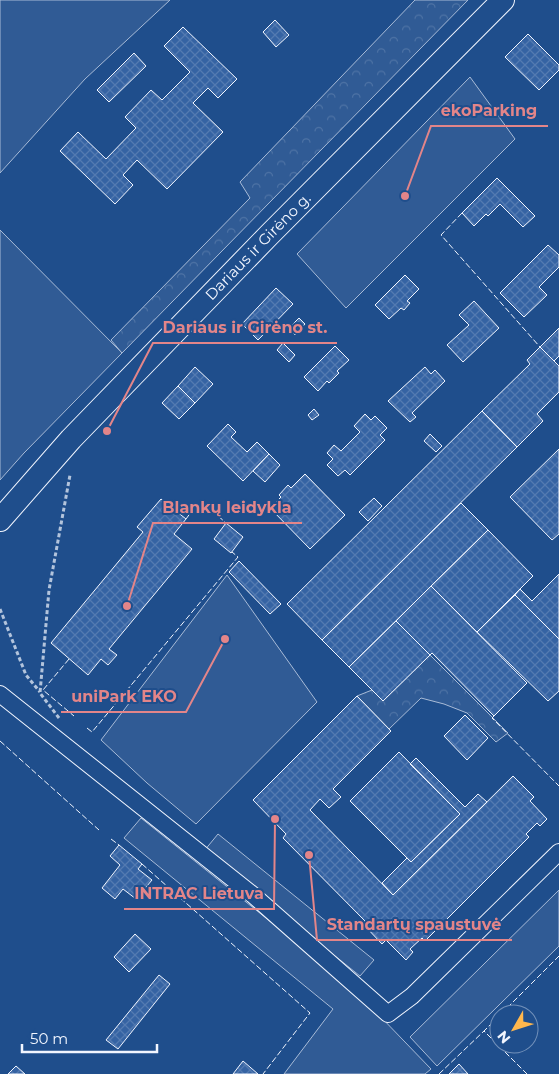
<svg xmlns="http://www.w3.org/2000/svg" width="559" height="1074" font-family="Montserrat,sans-serif">
  <style>
    .built { fill: #305b95; stroke: #a8bbd7 }
    .forest { fill: url(#forest-crowns); stroke: #a8bbd7 }
    .building { fill: url(#building-cross-hatch); stroke: #f2f6ff }
    .lines { fill: none; stroke-linecap: round; stroke-linejoin: round }
    .minor-casing { stroke: #f2f6ff; stroke-width: 18 }
    .secondary-casing { stroke: #f2f6ff; stroke-width: 24 }
    .path { stroke: #b3c4dc; stroke-width: 3; stroke-dasharray: 4 2.5; stroke-linecap: butt }
    .minor { stroke: #1f4e8c; stroke-width: 16 }
    .secondary { stroke: #1f4e8c; stroke-width: 22 }
    .fence { stroke: #f2f6ff; stroke-width: 1; stroke-dasharray: 6 2.5; stroke-linecap: butt }
    .labels { text-anchor: middle; stroke-width: 4; stroke-linejoin: round; paint-order: stroke }
    .street-label { font-size: 15px; fill: #f2f6ff; stroke: #1f4e8c }
    .leader { fill: none; stroke: #e38589; stroke-width: 2 }
    .callout-dot { fill: #e38589; stroke: #1f4e8c; stroke-width: 2 }
    .callout-label { font-size: 16px; text-anchor: middle; font-weight: bold; fill: #e38589; stroke: #1f4e8c; stroke-width: 4; stroke-linejoin: round; paint-order: stroke }
  </style>
  <defs>
    <pattern id="forest-crowns" width="20" height="18" patternUnits="userSpaceOnUse" patternTransform="scale(1.25)"><rect width="20" height="18" fill="#305b95"/><path d="M2 6a3 3 0 1 1 6 0M12 15a3 3 0 1 1 6 0" fill="none" stroke="#4e73a5"/></pattern>
    <pattern id="building-cross-hatch" width="8" height="8" patternUnits="userSpaceOnUse" patternTransform="scale(1.25)"><rect width="8" height="8" fill="#3563a3"/><path d="M0 0l8 8M0 8l8-8" fill="none" stroke="#537ab1"/></pattern>
  </defs>
  <rect width="100%" height="100%" fill="#1f4e8c"/>
  <!-- built -->
  <path class="built" d="M0,0H170L85,79L0,173Z
    M470,77L515,139L346,308L297,254Z
    M0,230L122,353L24,453L0,480Z
    M227,575L317,702L196,824L147,783L101,740Z
    M141,818L351,986L431,1069L425,1074H284L333,1009L124,838Z
    M218,834L374,960L360,976L204,851Z
    M559,890V946L437,1066L410,1037Z"/>
  <!-- forest -->
  <path class="forest" d="M415,0H468L122,353L111,340L250,198L240,182Z
    M430,655L508,733L496,742L467,713L444,704L421,698L389,729L357,696L372,690L383,701Z"/>
  <!-- building -->
  <path class="building" d="M275,20L289,35L276,47L263,32Z
    M183,27L237,79L218,98L208,88L193,103L223,132L167,189L137,160L123,175L133,185L115,204L60,151L78,132L106,159L136,128L125,117L151,90L162,100L190,72L164,46Z
    M528,34L559,65V70L539,90L505,57Z
    M134,53L146,66L109,102L97,90Z
    M497,178L535,216L523,227L500,204L488,216L486,214L474,226L462,213Z
    M548,245L559,255V267L539,287L547,295L524,317L500,293Z
    M405,275L419,289L407,301L410,303L404,310L401,308L389,319L375,305Z
    M276,288L293,304L258,340L242,324Z
    M474,301L499,328L463,362L447,345L469,325L459,315Z
    M299,318L305,324L295,335L289,328Z
    M559,328V356L554,361L540,347Z
    M283,343L295,355L289,362L277,350Z
    M335,346L349,360L337,371L339,373L329,383L327,381L318,391L304,377Z
    M540,347L559,366V392L537,414L543,421L517,447L482,411L530,364L527,360Z
    M195,367L213,384L195,403L178,386Z
    M425,367L431,374L435,370L445,381L412,413L416,417L410,422L388,401Z
    M178,386L195,403L179,419L162,403Z
    M314,409L319,415L312,420L308,415Z
    M482,411L517,447L322,640L287,604Z
    M365,414L371,420L375,416L387,428L380,435L385,440L350,475L345,470L338,476L327,465L333,459L327,453L334,445L341,451L360,432L354,426Z
    M228,424L236,432L231,437L247,452L257,442L269,454L243,481L207,446Z
    M430,434L442,446L436,452L424,441Z
    M559,449V534L552,540L510,497Z
    M269,454L280,465L265,482L253,471Z
    M305,474L345,515L310,549L270,508L281,497L279,495L288,485L291,488Z
    M374,498L382,506L368,521L359,512Z
    M161,499L186,519L174,534L192,549L109,649L117,655L108,665L101,659L88,675L51,643L143,532L137,527Z
    M461,503L488,530L349,667L322,640Z
    M226,523L243,537L231,553L214,539Z
    M488,530L533,576L477,632L431,586Z
    M239,561L281,604L270,614L229,572Z
    M559,574V639L515,595L520,589L532,601Z
    M431,586L527,683L494,716L432,653L430,655L396,621Z
    M515,595L559,639V691L548,701L477,632Z
    M396,621L430,655L383,701L349,667Z
    M357,696L391,731L333,789L341,797L329,808L320,799L310,810L393,895L513,776L534,797L530,801L547,819L540,826L537,823L526,834L529,837L425,941L422,938L410,949L413,952L406,960L386,940L382,944L363,924L365,921L283,838L286,834L253,800Z
    M465,715L488,738L467,760L444,736Z
    M399,752L460,814L411,862L350,801Z
    M416,758L465,807L478,794L487,802L393,895L382,883L407,858L411,862L460,814L410,764Z
    M119,845L142,864L138,869L152,880L136,899L123,889L115,899L102,888L120,865L110,856Z
    M135,934L151,949L129,972L114,957Z
    M159,975L170,984L118,1049L106,1040Z
    M243,1061L258,1074H233Z
    M459,1064L468,1074H449Z
    M16,1066L25,1074H8Z"/>
  <g class="lines">
    <!-- minor casing -->
    <g class="minor-casing">
      <path id="minor" d="M0,694L253,895L388,1014L412,996L559,852"/>
    </g>
    <!-- secondary casing -->
    <g class="secondary-casing">
      <g id="secondary">
        <path id="s1" d="M0,520L71,439L269,235L503,0"/>
      </g>
    </g>
    <!-- path -->
    <path class="path" d="M0,609L26,675L40,692
      M59,718L40,693L49,590L70,475"/>
    <!-- minor -->
    <use href="#minor" class="minor"/>
    <!-- secondary -->
    <use href="#secondary" class="secondary"/>
    <!-- fence -->
    <path class="fence" d="M462,213L441,235L540,347
      M186,519L194,508L206,505L226,523
      M69,659L43,690L74,716
      M494,716L492,718L559,786
      M87,728L92,732L238,557L232,552
      M0,741L99,830
      M111,839L119,845
      M142,864L310,1013L263,1074
      M501,1014L559,956
      M499,1016L484,1031L527,1074
      M439,1074L484,1031"/>
  </g>
  <g class="labels">
    <!-- street labels -->
    <g class="street-label">
      <text dy="5" stroke="none"><textPath href="#s1" startOffset="376">Dariaus ir Girėno g.</textPath></text>
    </g>
  </g>
  <!-- callouts -->
  <path class="leader" d="M405 196L431 126H548M107 431L153 343H337M127 606L153 523H302M225 639L186 712H61M275 819L274 909H124M309 855L317 940H512"/>
  <g class="callout-dot">
    <circle cx="405" cy="196" r="5"/>
    <circle cx="107" cy="431" r="5"/>
    <circle cx="127" cy="606" r="5"/>
    <circle cx="225" cy="639" r="5"/>
    <circle cx="275" cy="819" r="5"/>
    <circle cx="309" cy="855" r="5"/>
  </g>
  <g class="callout-label">
    <text x="489" y="116">ekoParking</text>
    <text x="245" y="333">Dariaus ir Girėno st.</text>
    <text x="227" y="513">Blankų leidykla</text>
    <text x="124" y="702">uniPark EKO</text>
    <text x="199" y="899">INTRAC Lietuva</text>
    <text x="414" y="930">Standartų spaustuvė</text>
  </g>
  <!-- north arrow -->
  <g transform="translate(514 1029) rotate(231)"><circle r="24" fill="#1f4e8c" stroke="#7391ba"/>
  <path d="M0-4L9 19L0 12L-9 19Z" fill="#ffb74d"/>
  <text y="-8" font-size="14" font-weight="bold" text-anchor="middle" fill="#f2f6ff">N</text>
  </g>
  <!-- scale -->
  <path d="M22 1044v8h135v-8" fill="none" stroke="#f2f6ff" stroke-width="2.5"/>
  <text x="30" y="1044" font-size="15" fill="#f2f6ff" stroke="#1f4e8c" stroke-width="4" paint-order="stroke">50 m</text>
</svg>
